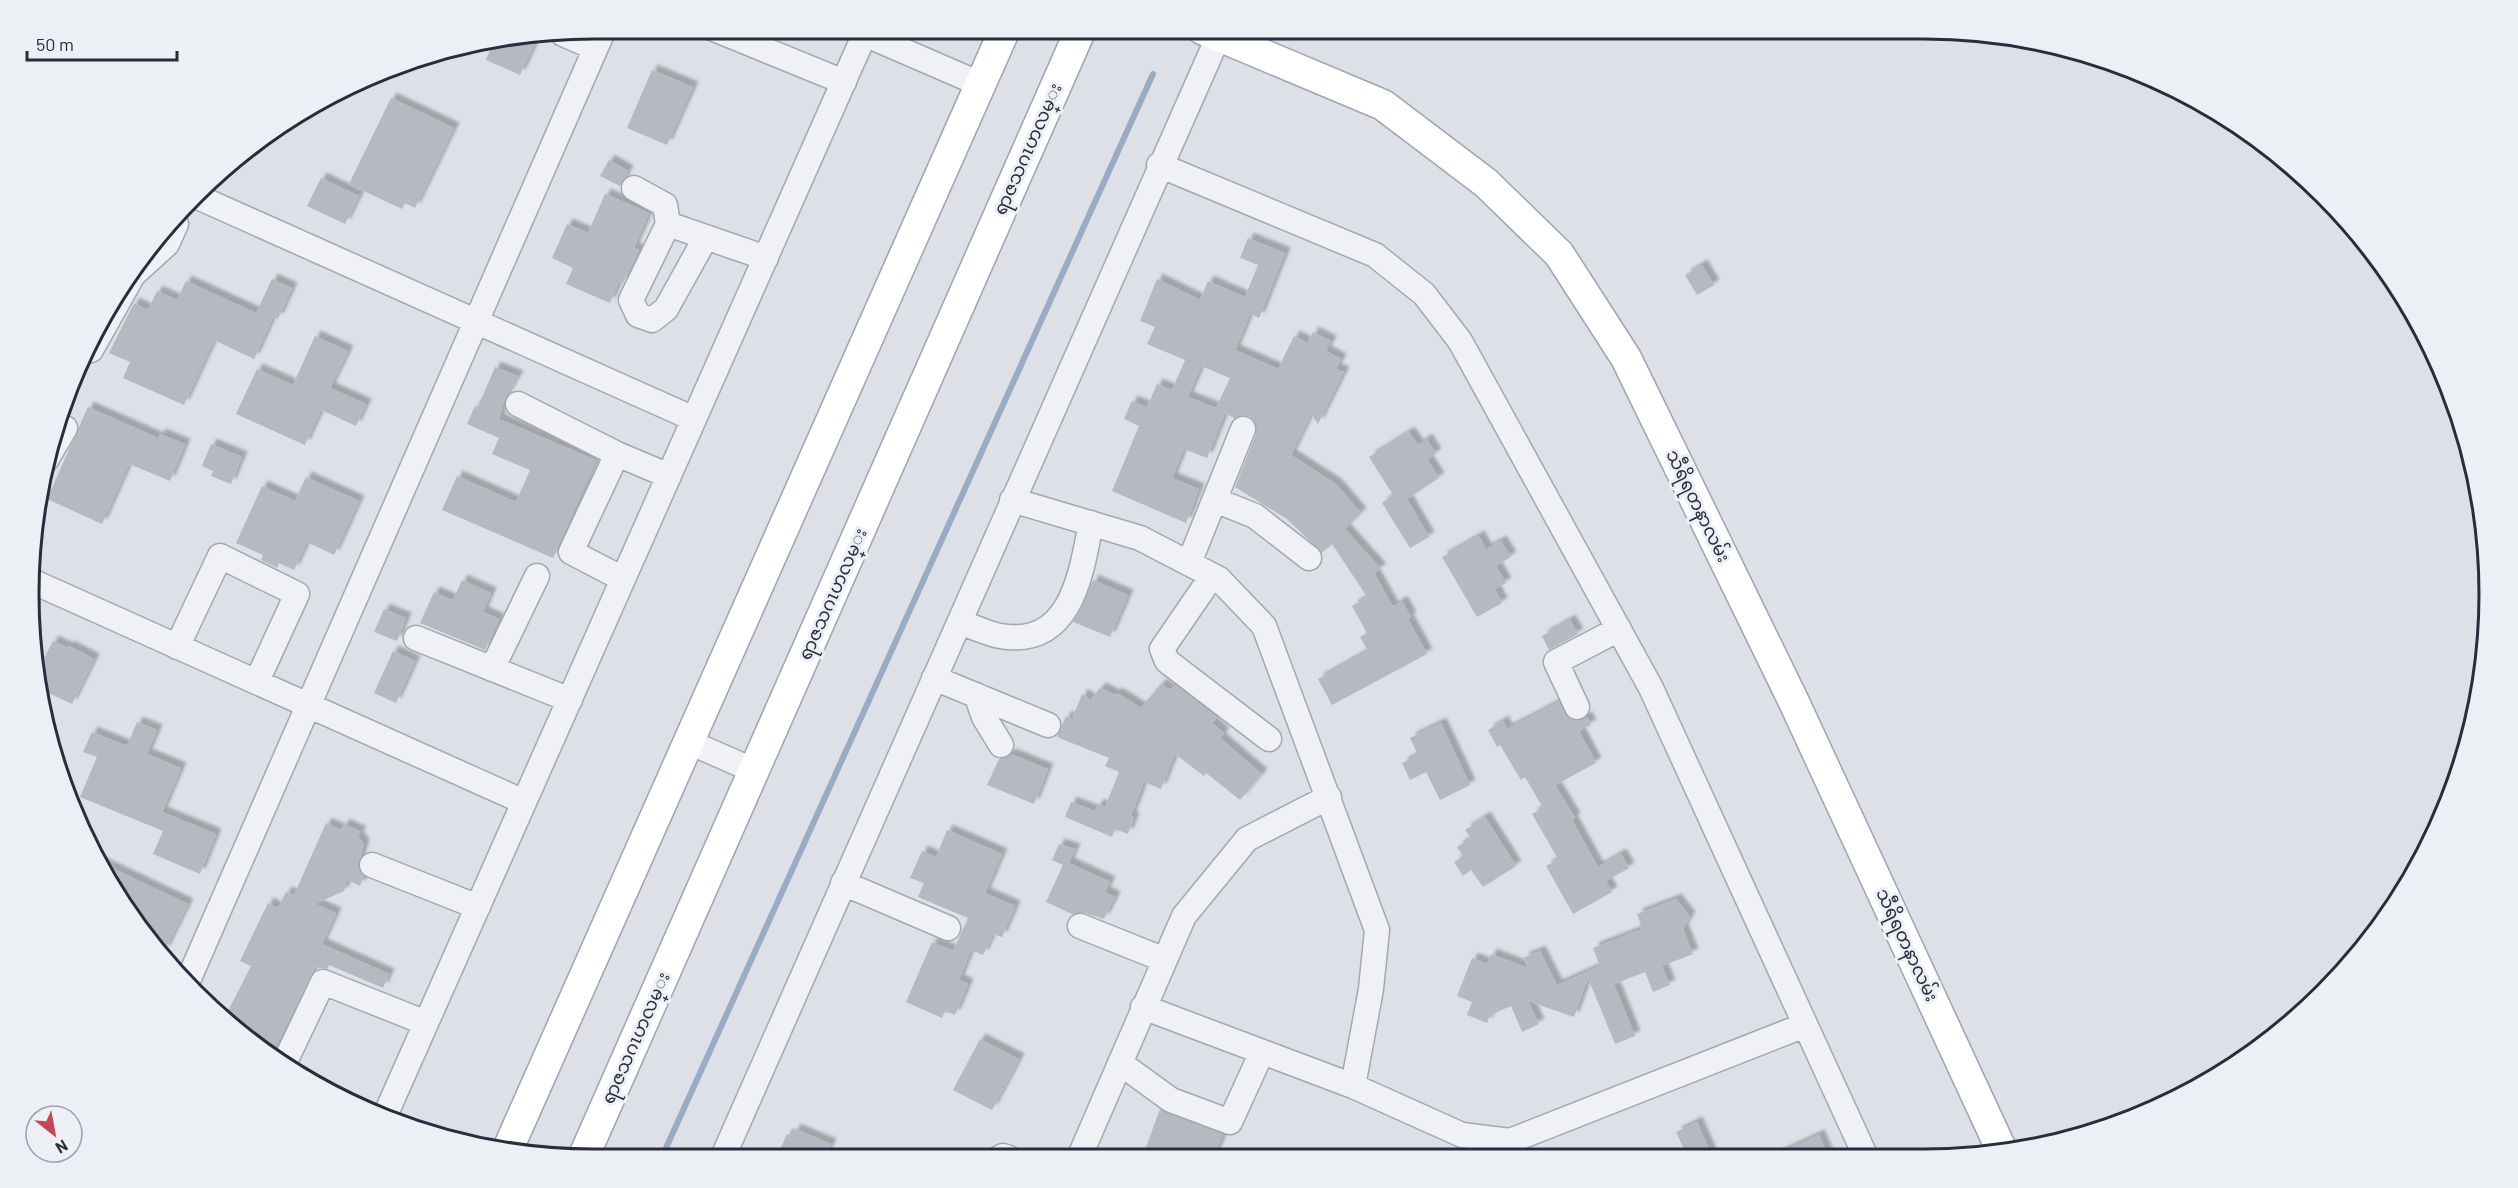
<svg xmlns="http://www.w3.org/2000/svg" width="2518" height="1188" font-family="Barlow,'Noto Sans Myanmar',sans-serif">
  <style>
    .lines { fill: none; stroke-linecap: round; stroke-linejoin: round }
    .stream { stroke: #9aabc4; stroke-width: 6 }
    .building { fill: #b5b9c2; fill-rule: evenodd; filter: url(#shadow) }
    .minor-casing { stroke: #a3a7b0; stroke-width: 27 }
    .major-casing { stroke: #9da4b1; stroke-width: 33 }
    .minor { stroke: #eff1f5; stroke-width: 24 }
    .major { stroke: #fff; stroke-width: 30 }
    .labels { text-anchor: middle; stroke-width: 6; stroke-linejoin: round; paint-order: stroke }
    .street-label { font-size: 18px; fill: #272d3c; stroke: #eceff4 }
    .rim { fill: none; stroke: #272d3c; stroke-width: 3 }
  </style>
  <defs>
    <filter id="shadow"><feDropShadow dx="5.5" dy="-5.5" stdDeviation="1.5" flood-color="#0004"/></filter>
  </defs>
  <rect width="100%" height="100%" fill="#dde0e6"/>
  <g class="lines">
    <!-- stream -->
    <path class="stream" d="M661,1159L1153,74"/>
  </g>
  <!-- building -->
  <path class="building" d="M537,38L520,75L486,60L492,45Z
    M652,70L693,87L667,145L627,128Z
    M391,98L454,128L415,208L405,203L402,209L349,184Z
    M609,160L628,171L620,186L600,176Z
    M321,178L359,196L345,224L307,206Z
    M605,194L649,213L634,248L639,250L623,283L619,282L610,303L566,284L573,268L552,258L567,224L588,233Z
    M1248,238L1285,253L1259,318L1250,314L1235,350L1278,369L1294,336L1308,343L1313,332L1331,341L1326,351L1341,359L1336,369L1344,372L1318,424L1311,414L1291,455L1336,484L1361,513L1345,529L1381,569L1374,573L1393,607L1402,601L1411,617L1408,619L1427,654L1332,705L1318,679L1368,651L1360,637L1367,633L1352,606L1367,597L1332,544L1322,553L1287,519L1235,487L1256,434L1254,420L1248,416L1234,418L1225,413L1207,458L1184,449L1172,478L1199,489L1186,523L1112,491L1139,426L1124,419L1132,401L1147,407L1157,384L1172,390L1185,360L1147,344L1155,327L1140,321L1157,279L1200,300L1208,281L1245,297L1258,265L1240,258ZM1201,366L1230,378L1216,408L1188,397Z
    M1702,265L1714,285L1697,295L1685,275Z
    M272,279L292,288L278,319L273,317L254,359L214,340L184,405L123,378L130,362L109,353L134,303L148,310L157,291L177,300L186,281L256,313Z
    M315,336L348,351L330,388L366,404L356,426L321,410L305,445L236,414L257,369L293,385Z
    M495,367L518,376L505,398L499,419L596,460L553,558L442,510L457,476L516,502L530,470L492,454L499,438L467,424L475,406L478,407Z
    M88,407L158,438L160,434L185,444L170,481L129,464L102,524L47,499Z
    M1409,432L1418,445L1427,439L1436,454L1427,459L1439,478L1407,499L1429,537L1410,548L1382,503L1393,495L1369,457Z
    M211,444L242,457L231,484L211,476L213,471L202,466Z
    M306,477L359,501L334,555L307,542L294,570L279,563L277,568L261,560L263,555L236,543L262,486L295,501Z
    M1479,536L1486,549L1501,541L1511,557L1496,566L1506,583L1495,589L1502,603L1477,617L1442,557Z
    M462,580L491,593L483,612L499,619L485,650L420,623L434,592L453,600Z
    M1093,580L1128,595L1110,637L1073,622L1081,609Z
    M384,609L406,618L397,641L374,632Z
    M1570,620L1578,634L1549,650L1542,636Z
    M53,641L68,648L69,646L94,659L72,704L40,689L35,675Z
    M393,651L415,661L396,703L374,693Z
    M1161,684L1170,690L1175,685L1217,717L1212,723L1224,733L1220,738L1262,774L1240,800L1206,773L1204,776L1175,754L1161,789L1144,782L1131,816L1134,818L1128,834L1115,829L1112,837L1065,817L1071,802L1095,811L1098,804L1105,807L1119,772L1105,766L1109,758L1057,737L1066,716L1072,719L1082,694L1091,700L1100,688L1115,695L1117,693L1141,708Z
    M1559,702L1569,719L1576,721L1587,717L1591,725L1579,731L1596,763L1555,785L1575,818L1572,820L1598,867L1621,854L1629,868L1606,881L1612,892L1573,914L1546,866L1558,859L1532,814L1543,808L1525,777L1521,780L1500,745L1497,747L1488,730L1503,721L1507,729Z
    M137,722L157,730L147,754L181,768L162,812L216,834L200,874L153,854L163,831L80,797L97,757L83,752L92,732L127,746Z
    M1441,723L1470,785L1440,800L1426,772L1410,780L1402,763L1418,755L1410,738Z
    M1011,754L1048,769L1034,804L987,785L999,759Z
    M1485,817L1516,866L1483,887L1471,870L1463,876L1454,862L1463,856L1457,847L1471,838L1465,830Z
    M326,823L341,830L344,824L361,832L358,837L364,844L358,866L364,876L360,886L347,880L344,891L315,904L336,913L322,944L389,974L383,988L329,965L327,969L315,967L272,1054L258,1047L224,1019L251,966L240,961L268,903L278,908L286,892L294,895Z
    M947,830L1002,854L985,893L1015,906L1002,937L993,934L983,955L971,950L959,980L968,984L955,1015L945,1011L942,1018L906,1002L932,942L953,951L968,918L918,897L924,883L910,878L922,851L936,857Z
    M1059,844L1075,849L1069,863L1110,882L1105,892L1115,897L1104,919L1085,913L1072,914L1046,902L1063,865L1052,860Z
    M99,862L188,904L164,952L132,907Z
    M1676,899L1690,917L1683,929L1693,954L1662,966L1670,985L1653,992L1645,972L1614,984L1635,1036L1615,1044L1588,978L1574,1017L1528,1001L1539,1024L1522,1032L1511,1006L1490,1015L1487,1023L1467,1015L1472,1002L1457,996L1472,958L1487,964L1491,954L1528,968L1523,958L1540,951L1557,985L1600,966L1593,948L1642,929L1637,914Z
    M980,1039L1019,1059L992,1110L953,1090Z
    M1160,1109L1223,1134L1214,1157L1142,1158Z
    M1697,1122L1712,1156H1687L1676,1132Z
    M795,1129L831,1144L824,1159H776L787,1134L792,1136Z
    M1819,1135L1828,1155H1775Z"/>
  <g class="lines">
    <!-- minor casing -->
    <g class="minor-casing">
      <path id="minor" d="M714,29L844,82
        M853,29L980,84
        M563,34L595,48
        M1159,165L1375,255L1424,294L1460,341L1651,688L1865,1155
        M634,188L665,205L668,224L766,258
        M200,198L694,419
        M668,224L631,300L638,315L652,320L666,309L706,237
        M87,348L91,350L133,275L167,244L176,224
        M518,404L617,454
        M46,460L65,428
        M1012,500L1140,538L1219,579L1264,626L1377,930L1371,989L1353,1086
        M1215,500L1255,516L1309,558
        M1189,563L1243,429
        M1212,576L1162,649L1167,661L1269,739
        M623,579L571,552L617,454L669,476
        M36,583L524,802
        M965,624C976,628 989,634 1000,636C1071,648 1081,575 1091,523
        M416,638L570,700
        M177,647L220,556L297,594L257,681
        M492,669L537,576
        M934,678L1048,725
        M976,695L984,717L1001,745
        M1577,707L1556,662L1619,629
        M689,742L755,771
        M372,865L478,907
        M843,883L948,928
        M1080,926L1165,960
        M187,983L604,29
        M1143,1007L1353,1086L1462,1135L1510,1141L1805,1025
        M1120,1063L1171,1100L1230,1122L1262,1052
        M283,1066L323,982L426,1023
        M384,1118L867,29
        M999,1158L1003,1156L1009,1158
        M1079,1158L1184,916L1247,839L1329,797
        M722,1159L1219,35"/>
    </g>
    <!-- major casing -->
    <g class="major-casing">
      <path id="major" d="M1202,29L1383,105L1486,183L1559,254L1626,358L1793,700L2003,1153
        M507,1151L1005,29
        M583,1158L1081,29"/>
    </g>
    <!-- minor -->
    <use href="#minor" class="minor"/>
    <!-- major -->
    <use href="#major" class="major"/>
  </g>
  <g class="labels">
    <!-- street labels -->
    <g class="street-label">
      <text transform="translate(1028 149) rotate(-66)" y="6">ရာဇသဂၤဟလမ္း</text>
      <text transform="translate(1698 506) rotate(64)" y="6">သီရိရတနာလမ်း</text>
      <text transform="translate(833 594) rotate(-66)" y="6">ရာဇသဂၤဟလမ္း</text>
      <text transform="translate(1907 945) rotate(65)" y="6">သီရိရတနာလမ်း</text>
      <text transform="translate(636 1038) rotate(-66)" y="6">ရာဇသဂၤဟလမ္း</text>
    </g>
  </g>
  <!-- crop -->
  <path d="M0 0H2518V1188H0ZM594 39H1924A555 555 0 0 1 2479 594V594A555 555 0 0 1 1924 1149H594A555 555 0 0 1 39 594V594A555 555 0 0 1 594 39Z" fill="#eceff4" fill-rule="evenodd"/>
  <path class="rim" d="M594 39H1924A555 555 0 0 1 2479 594V594A555 555 0 0 1 1924 1149H594A555 555 0 0 1 39 594V594A555 555 0 0 1 594 39Z"/>
  <!-- north arrow -->
  <g transform="translate(54 1134) rotate(149)"><circle r="28" fill="#eceff4" stroke="#9da1aa" stroke-width="1.5"/>
  <path d="M0-4.5L10 22L0 15L-10 22Z" fill="#c54851"/>
  <text y="-9" font-size="16" font-weight="bold" text-anchor="middle" fill="#272d3c">N</text>
  </g>
  <!-- scale -->
  <path d="M27 51v9h150v-9" fill="none" stroke="#272d3c" stroke-width="3"/>
  <text x="36" y="51" font-size="18" fill="#272d3c" stroke="#eceff4" stroke-width="4.5" paint-order="stroke">50 m</text>
</svg>
